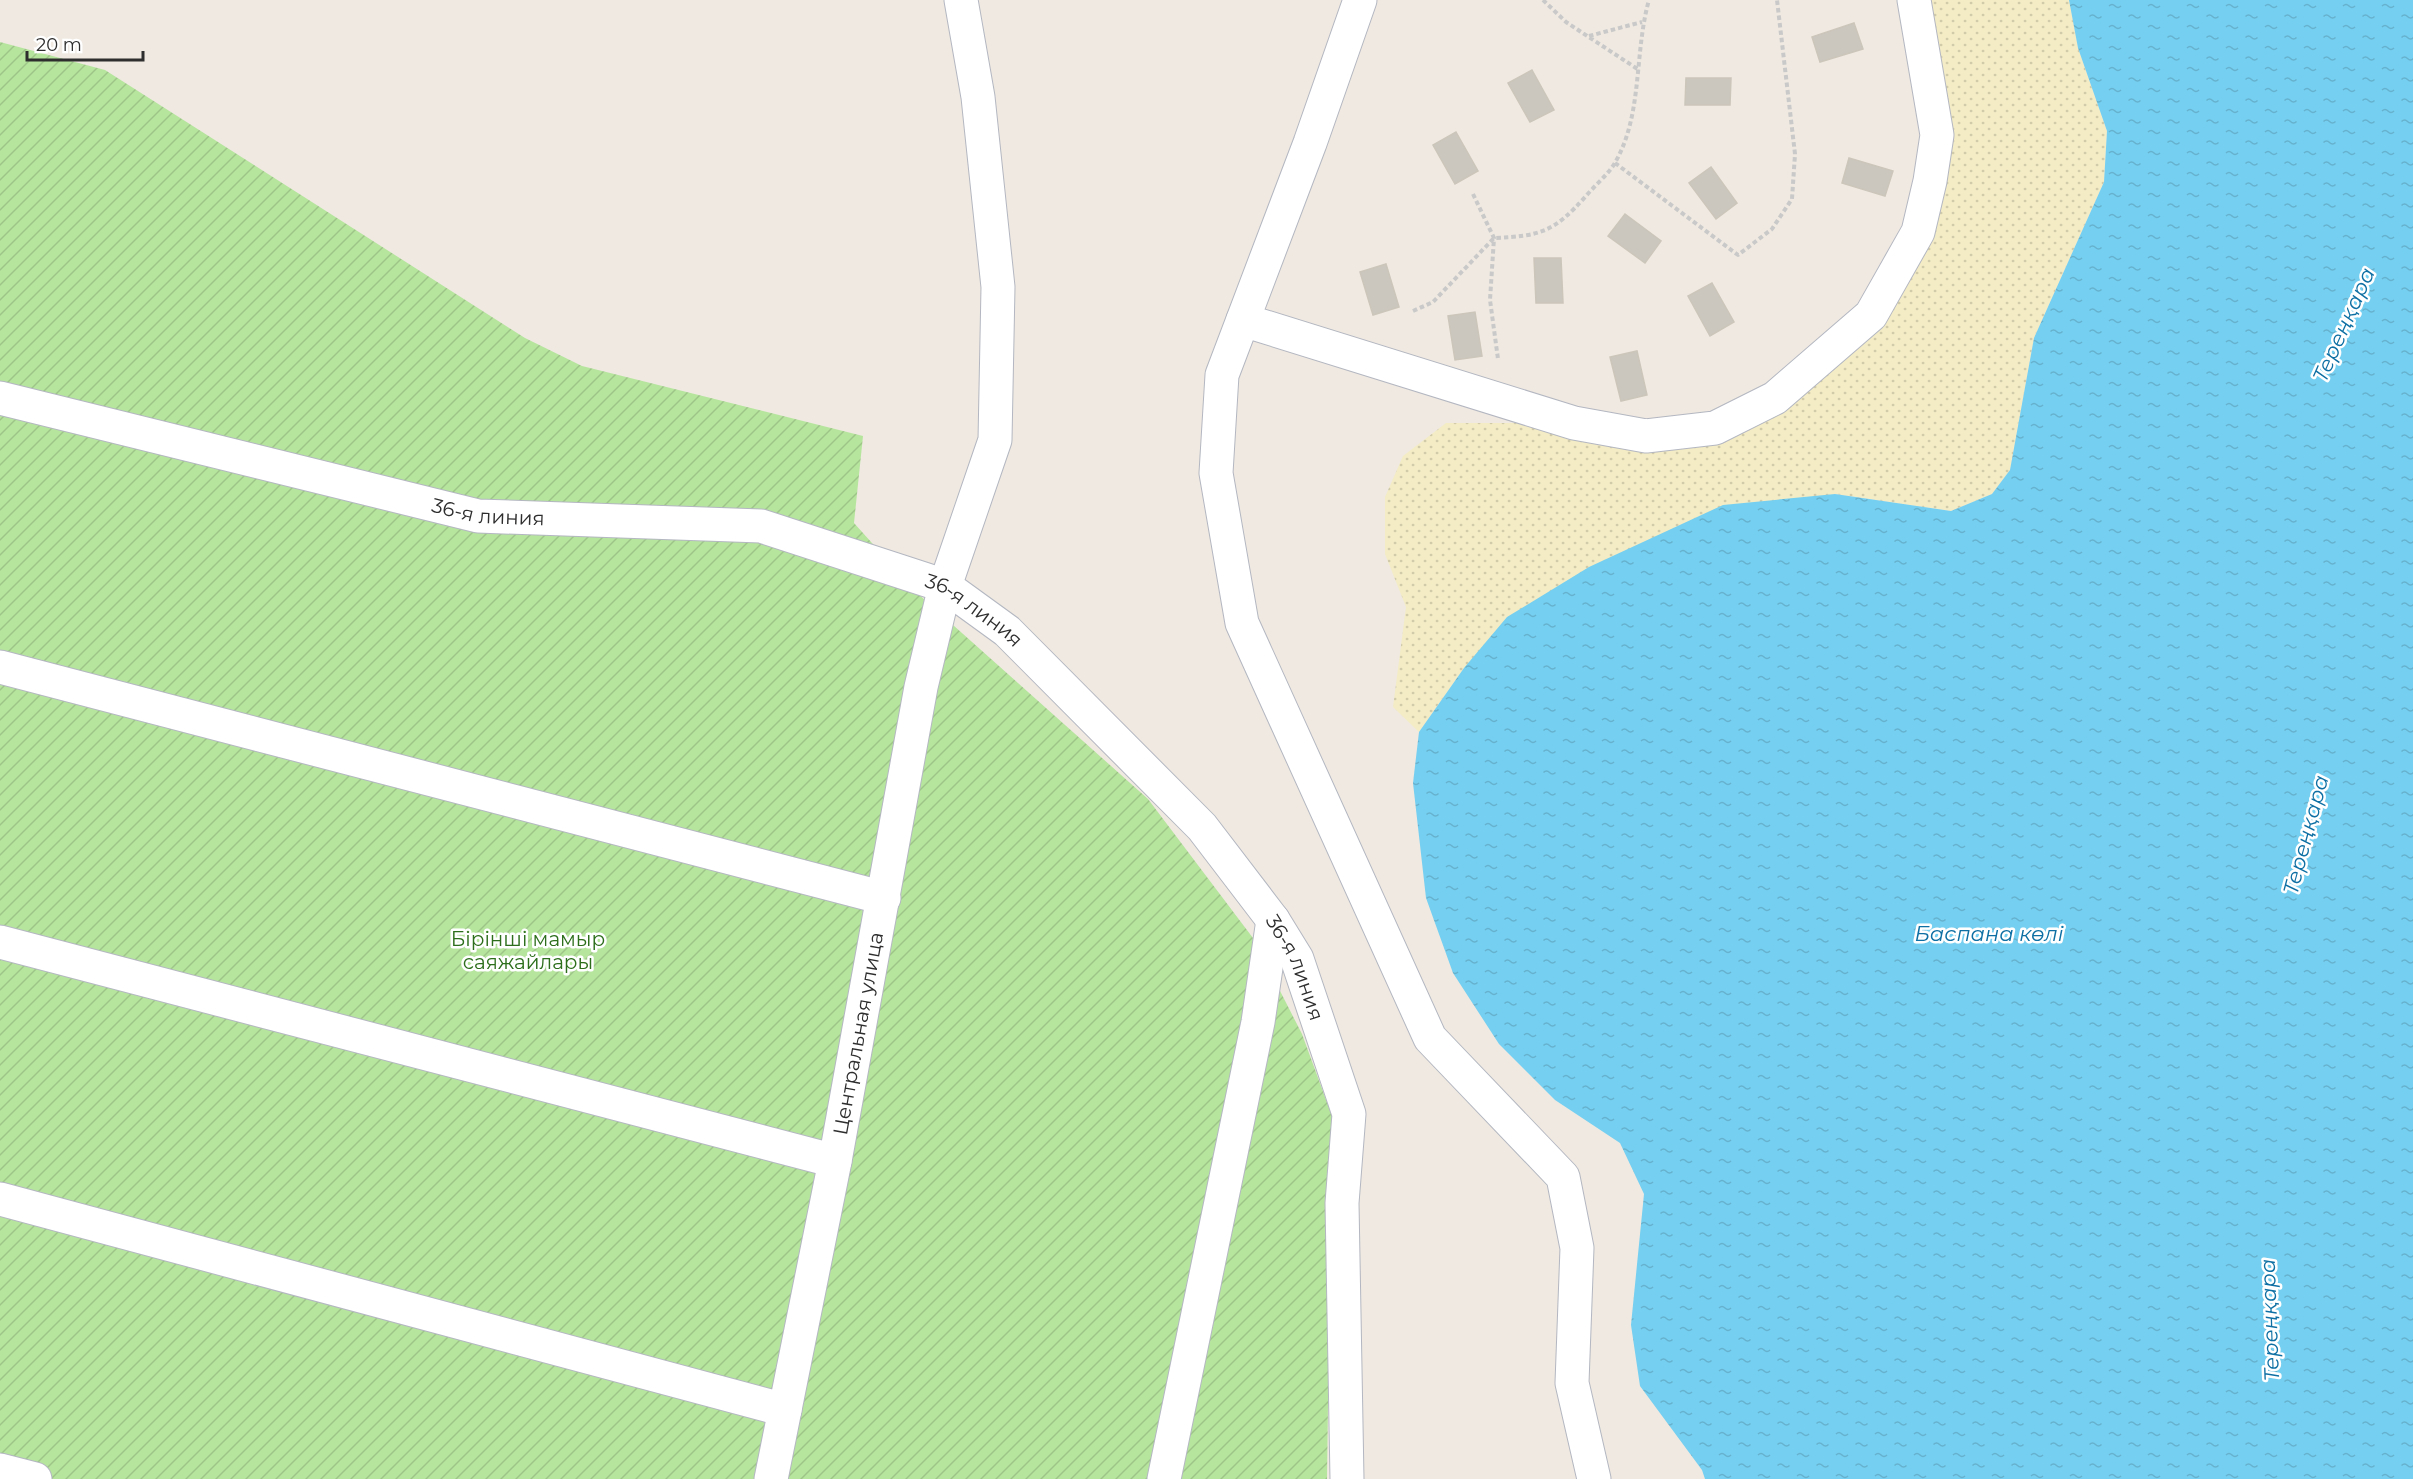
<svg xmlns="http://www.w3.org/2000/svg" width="2413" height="1479" font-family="Montserrat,sans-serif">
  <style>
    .sand { fill: url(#sand-dots) }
    .garden { fill: url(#garden-furrows) }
    .water { fill: url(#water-ripples) }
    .building { fill: #cbc7bf; stroke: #cbc5ba; stroke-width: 1.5 }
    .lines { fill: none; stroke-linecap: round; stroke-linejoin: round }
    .minor-casing { stroke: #b4b7c1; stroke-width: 35 }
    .path { stroke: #c9c9c9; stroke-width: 4; stroke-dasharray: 4.5 3; stroke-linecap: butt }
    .minor { stroke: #fff; stroke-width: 33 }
    .labels { text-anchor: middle; stroke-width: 5; stroke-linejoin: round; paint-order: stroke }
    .street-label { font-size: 20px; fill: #2e2e2e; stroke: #fff }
    .park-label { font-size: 20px; fill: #2c6e1b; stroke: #fff }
    .water-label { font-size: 21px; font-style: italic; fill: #0d6fa3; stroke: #fff }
  </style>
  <defs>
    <pattern id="sand-dots" width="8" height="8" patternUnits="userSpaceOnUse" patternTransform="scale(1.5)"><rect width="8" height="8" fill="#f3ecc5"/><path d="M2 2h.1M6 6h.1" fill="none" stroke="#d1cbaa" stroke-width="1.8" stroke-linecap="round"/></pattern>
    <pattern id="garden-furrows" width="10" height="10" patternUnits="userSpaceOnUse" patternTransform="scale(1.5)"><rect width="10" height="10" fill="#b6e59e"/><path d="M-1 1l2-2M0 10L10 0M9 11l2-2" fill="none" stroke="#9dc588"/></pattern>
    <pattern id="water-ripples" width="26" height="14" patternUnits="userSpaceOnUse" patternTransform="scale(1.5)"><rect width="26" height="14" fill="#75cff0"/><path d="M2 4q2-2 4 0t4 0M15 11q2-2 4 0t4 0" fill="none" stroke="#66b2ce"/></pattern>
  </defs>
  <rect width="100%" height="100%" fill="#efe9e1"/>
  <!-- sand -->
  <path class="sand" d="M1914,0H2069L2078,48L2107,131L2104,182L2034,338L2010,470L1992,494L1951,511L1835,494L1464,668L1419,732L1393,707L1406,607L1385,554V497L1403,456L1446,423H1574L1715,428L1871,315L1930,181Z"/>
  <!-- garden -->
  <path class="garden" d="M0,42L105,70L525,338L582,366L863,436L854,523L916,592L1148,799L1253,938L1302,1034L1332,1116L1327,1479H0Z"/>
  <!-- water -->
  <path class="water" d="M2069,0H2413V1479H1705L1702,1470L1640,1386L1631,1325L1644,1194L1620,1143L1555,1100L1499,1044L1453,973L1426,898L1413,783L1419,732L1464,668L1507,617L1589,567L1723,505L1835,494L1951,511L1992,494L2010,470L2034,338L2104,182L2107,131L2078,48Z"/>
  <!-- building -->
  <path class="building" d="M1854,23L1863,49L1820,62L1812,37Z
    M1532,70L1554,110L1530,122L1508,83Z
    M1686,78H1731L1730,105H1685Z
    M1456,132L1478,171L1455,184L1433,145Z
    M1849,158L1893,171L1885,196L1842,183Z
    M1711,167L1737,203L1716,219L1689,183Z
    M1625,214L1661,241L1645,263L1608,236Z
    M1534,258H1561L1563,303H1536Z
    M1386,264L1399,307L1373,315L1360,272Z
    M1712,283L1734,322L1710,336L1688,296Z
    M1475,312L1482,356L1455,360L1448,316Z
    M1637,351L1647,395L1621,401L1610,357Z"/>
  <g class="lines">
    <!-- minor casing -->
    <g class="minor-casing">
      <g id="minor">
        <path d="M1360,0L1310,143L1222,375L1216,473L1242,623L1430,1038L1563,1177L1577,1248L1572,1383L1594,1479"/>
        <path d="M1243,320L1574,423L1646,436L1715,428L1775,398L1871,315L1918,232L1930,181L1937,135L1914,0"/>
        <path id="s1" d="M0,398L478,516L761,526L945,586L1007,631L1202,827L1273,920L1297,959L1349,1114L1342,1203L1347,1479"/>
        <path d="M0,667L884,898"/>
        <path d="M0,942L835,1161"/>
        <path d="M0,1199L785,1410"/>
        <path d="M0,1470L35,1479"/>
        <path id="s2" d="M771,1479L835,1161L921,687L945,586L995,440L998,287L978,97L961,0"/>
        <path d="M1164,1479L1258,1022L1273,920"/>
      </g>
    </g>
    <!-- path -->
    <path class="path" d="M1543,0L1566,22L1639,70
      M1589,36L1642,22
      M1615,163L1738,255L1772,229L1792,199L1795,154L1777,0
      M1473,194L1494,238L1490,300L1498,359
      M1413,311L1433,302L1494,238C1541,236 1554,232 1586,196C1595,185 1609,174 1616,161C1643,112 1634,53 1649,0"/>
    <!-- minor -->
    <use href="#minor" class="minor"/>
  </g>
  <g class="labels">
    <!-- street labels -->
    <g class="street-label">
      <text dy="7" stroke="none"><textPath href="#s1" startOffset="502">36-я линия</textPath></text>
      <text dy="7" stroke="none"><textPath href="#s1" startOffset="1006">36-я линия</textPath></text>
      <text dy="7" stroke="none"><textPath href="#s1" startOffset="1492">36-я линия</textPath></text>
      <text dy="7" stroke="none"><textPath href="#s2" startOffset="454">Центральная улица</textPath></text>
    </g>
    <!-- park labels -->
    <g class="park-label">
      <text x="528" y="946">Бірінші мамыр<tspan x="528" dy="23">саяжайлары</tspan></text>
    </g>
    <!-- water labels -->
    <g class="water-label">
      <text transform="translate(2344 325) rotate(-66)" y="7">Тереңқара</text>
      <text transform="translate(2306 835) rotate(-75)" y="7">Тереңқара</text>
      <text x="1989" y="941">Баспана көлі</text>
      <text transform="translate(2270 1320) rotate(-92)" y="7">Тереңқара</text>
    </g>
  </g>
  <!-- scale -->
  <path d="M27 51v9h116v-9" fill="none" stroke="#2e2e2e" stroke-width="3"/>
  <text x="36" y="51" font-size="18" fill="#2e2e2e" stroke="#ffffff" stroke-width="4.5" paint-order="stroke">20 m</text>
</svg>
